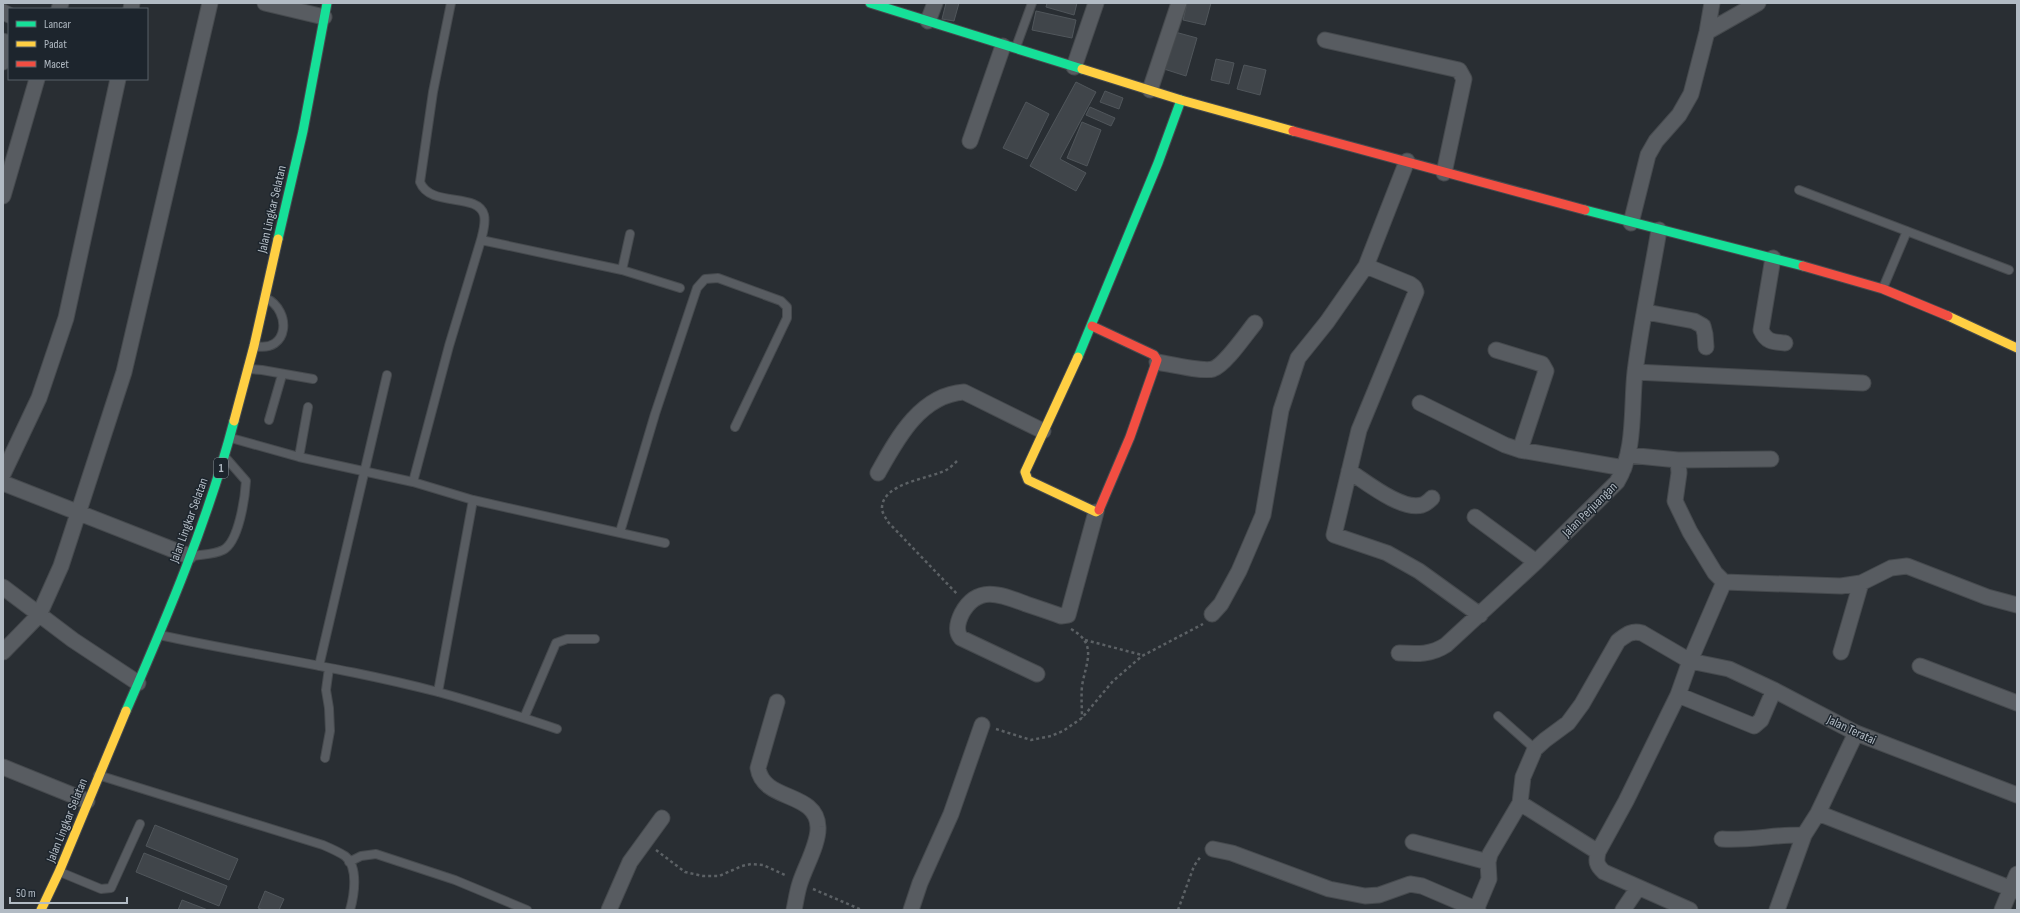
<svg xmlns="http://www.w3.org/2000/svg" width="2020" height="913" font-family="'Sofia Sans Condensed',sans-serif">
  <style>
    .building { fill: #40454a; stroke: #50565b }
    .lines { fill: none; stroke-linecap: round; stroke-linejoin: round }
    .lane-casing { stroke: #464a4e; stroke-width: 10 }
    .street-casing { stroke: #464a4e; stroke-width: 17 }
    .fast-casing { stroke: #464a4e; stroke-width: 11 }
    .slow-casing { stroke: #464a4e; stroke-width: 11 }
    .jam-casing { stroke: #464a4e; stroke-width: 11 }
    .path { stroke: #5c6165; stroke-width: 2.5; stroke-dasharray: 3 3; stroke-linecap: butt }
    .lane { stroke: #585c61; stroke-width: 8 }
    .street { stroke: #585c61; stroke-width: 15 }
    .fast { stroke: #16e098; stroke-width: 9 }
    .slow { stroke: #ffcf43; stroke-width: 9 }
    .jam { stroke: #f24e42; stroke-width: 9 }
    .labels { text-anchor: middle; stroke-width: 3; stroke-linejoin: round; paint-order: stroke }
    .shield { fill: #1d252d; stroke: #858e97; stroke-width: 1 }
    .shield-label { font-size: 12px; font-weight: bold; fill: #b2bbc4 }
    .street-label { font-size: 13px; fill: #b2bbc4; stroke: #1d252d }
  </style>
  <rect width="100%" height="100%" fill="#292e33"/>
  <!-- building -->
  <path class="building" d="M946,3H959L954,21L942,19Z
    M1047,3H1077L1074,15L1046,7Z
    M1187,3H1211L1205,25L1183,20Z
    M1036,11L1076,20L1072,38L1032,30Z
    M1175,32L1197,38L1186,76L1164,69Z
    M1216,59L1234,63L1229,84L1211,80Z
    M1244,65L1266,70L1260,95L1237,89Z
    M1076,82L1096,92L1060,159L1086,173L1076,191L1030,166Z
    M1105,91L1123,98L1119,109L1100,102Z
    M1026,102L1049,114L1027,159L1003,148Z
    M1090,107L1115,118L1111,126L1086,115Z
    M1082,122L1101,130L1087,166L1067,158Z
    M155,825L238,859L229,880L146,846Z
    M144,853L227,886L219,906L136,872Z
    M265,891L284,899L279,910H263L258,908Z
    M182,900L208,910H178Z"/>
  <g class="lines">
    <!-- lane casing -->
    <g class="lane-casing">
      <path id="lane" d="M1016,47L1032,3
        M1799,190L2009,270
        M481,240L622,270L680,288
        M622,270L630,234
        M1883,288L1907,231
        M255,346C289,353 292,311 266,298
        M249,369L262,370L313,379
        M269,420L282,375
        M231,438L299,457L413,482L473,500L665,543
        M299,457L308,407
        M413,482L449,346L481,240C483,232 486,223 484,215C478,192 430,208 420,182L433,92L451,3
        M620,532L655,414L697,288L705,279L718,278L781,301L787,307V318L735,427
        M192,556C202,554 213,555 223,550C239,542 245,497 246,481L226,458
        M159,635C252,655 347,668 438,692C478,703 518,716 557,729
        M319,666L387,375
        M438,692L473,500
        M1498,716L1535,749
        M524,718L556,643L567,639H595
        M325,758L330,731L329,708L326,690L329,668
        M98,775L323,845C330,848 339,852 345,856C359,867 354,896 350,910
        M349,862L361,856L376,854L455,880L527,910
        M60,872L101,889L111,888L140,824"/>
    </g>
    <!-- street casing -->
    <g class="street-casing">
      <path id="street" d="M265,3L324,17
        M59,9L61,3
        M131,9L132,3
        M3,12L9,15
        M928,21L935,3
        M1707,32L1758,3
        M1325,40L1459,70L1464,79L1444,173
        M3,41L9,43L3,62
        M1074,67L1096,3
        M1150,90L1179,3
        M970,141L1003,46
        M3,196L37,79
        M1631,223L1648,155L1656,141L1679,115L1691,94L1707,32L1712,3
        M1773,258L1761,330C1766,342 1773,342 1785,343
        M1366,266L1410,284L1414,287L1416,292L1359,430L1334,535L1387,553L1419,571L1480,615
        M1646,312L1694,321L1703,326L1705,334L1706,347
        M1496,350L1542,364L1546,371L1520,450
        M1157,362C1169,364 1203,372 1213,369C1225,365 1246,334 1255,323
        M1635,372L1863,383
        M1420,403L1505,445L1520,450L1624,468
        M1628,455L1678,460L1771,459
        M1678,460L1679,473L1675,501L1690,532L1715,573L1724,582L1841,586L1861,583L1891,568L1907,566L1987,597L2017,605
        M1349,471C1366,482 1402,511 1422,505C1426,504 1430,500 1432,498
        M878,473C897,439 920,395 964,392L1043,431
        M3,474L39,398L66,318L118,79
        M3,483L189,556
        M1475,517L1536,562
        M3,587L73,640L138,683
        M1212,614L1221,604L1239,571L1263,515L1281,410L1298,358L1327,322L1366,266L1407,161
        M3,652L39,615L61,566L124,372L210,3
        M1841,652L1861,583
        M1399,653C1417,654 1431,655 1446,645L1536,562L1617,482C1636,451 1631,408 1635,372C1641,324 1651,277 1659,230
        M1920,666L2017,703
        M1037,674L961,638C955,631 958,621 962,613C978,584 1002,595 1026,604C1038,608 1050,612 1061,616L1068,615L1096,512
        M1678,695L1754,726L1761,720L1774,690
        M777,702L758,768C763,802 817,791 818,827C819,843 805,867 800,883C797,892 796,901 794,910
        M3,767L87,801
        M1520,803L1598,852
        M1818,813L2017,891
        M1722,839C1750,841 1777,834 1804,835L1818,813L1856,733
        M1413,842L1488,862
        M1213,849L1232,853L1329,889L1365,896L1379,895L1410,884L1422,886L1478,910
        M609,910L630,862L662,818
        M911,910L920,883L951,814L982,725
        M1476,910L1489,879L1488,862L1490,854L1520,803L1523,777L1535,749L1545,740L1568,723L1582,704L1618,641C1626,635 1631,630 1642,633L1690,661L1724,582
        M1623,910L1638,888
        M1690,910L1604,872C1596,865 1596,861 1598,852L1626,801L1678,695L1690,661L1729,669L1774,690L1856,733L2017,795
        M1777,910L1804,835
        M2002,910L2017,874"/>
    </g>
    <!-- fast casing -->
    <g class="fast-casing">
      <path id="fast" d="M870,3L1082,69
        M1585,210L1803,266
        M278,239L303,131L327,3
        M1078,357L1158,163L1181,100
        M126,711C167,617 208,521 234,421"/>
    </g>
    <!-- slow casing -->
    <g class="slow-casing">
      <path id="slow" d="M1082,69L1181,100L1293,131
        M1948,316L2017,348
        M1078,357L1025,472L1028,480L1096,512L1099,510
        M234,421L254,346L278,239
        M41,910L59,872L126,711"/>
    </g>
    <!-- jam casing -->
    <g class="jam-casing">
      <path id="jam" d="M1293,131L1585,210
        M1803,266L1883,289L1948,316
        M1092,326L1154,355L1157,360L1130,437L1099,510"/>
    </g>
    <!-- path -->
    <path class="path" d="M957,461C954,464 951,467 948,469C932,479 880,482 882,510C883,514 886,518 887,521L958,595
      M1071,629C1098,644 1086,662 1082,686C1081,697 1082,707 1082,718
      M1085,640L1142,655
      M996,729L1031,740L1051,736L1063,731L1082,718L1113,681L1142,656L1203,624
      M656,850L685,872L703,876H719L742,866L751,864L763,865L787,876
      M813,889L862,910
      M1178,910L1194,866L1201,856"/>
    <!-- lane -->
    <use href="#lane" class="lane"/>
    <!-- street -->
    <use href="#street" class="street"/>
    <!-- fast -->
    <use href="#fast" class="fast"/>
    <!-- slow -->
    <use href="#slow" class="slow"/>
    <!-- jam -->
    <use href="#jam" class="jam"/>
  </g>
  <g class="labels">
    <!-- shield labels -->
    <rect class="shield" x="214" y="458" width="14" height="20" rx="3"/>
    <g class="shield-label">
      <text x="221" y="472">1</text>
    </g>
    <!-- street labels -->
    <g class="street-label">
      <text transform="translate(271 209) rotate(-77)" y="5">Jalan Lingkar Selatan</text>
      <text transform="translate(1589 509) rotate(-45)" y="5">Jalan Perjuangan</text>
      <text transform="translate(188 520) rotate(-70)" y="5">Jalan Lingkar Selatan</text>
      <text transform="translate(1852 729) rotate(25)" y="5">Jalan Teratai</text>
      <text transform="translate(66 820) rotate(-68)" y="5">Jalan Lingkar Selatan</text>
    </g>
  </g>
  <!-- border -->
  <rect width="2020" height="913" fill="none" stroke="#b2bbc4" stroke-width="8"/>
  <!-- legend -->
  <rect x="8" y="8" width="140" height="72" fill="#1d252d" stroke="#596169"/>
  <rect x="16" y="21" width="20" height="6" fill="#16e098" stroke="#596169"/>
  <text x="44" y="28" font-size="12" fill="#b2bbc4">Lancar</text>
  <rect x="16" y="41" width="20" height="6" fill="#ffcf43" stroke="#596169"/>
  <text x="44" y="48" font-size="12" fill="#b2bbc4">Padat</text>
  <rect x="16" y="61" width="20" height="6" fill="#f24e42" stroke="#596169"/>
  <text x="44" y="68" font-size="12" fill="#b2bbc4">Macet</text>
  <!-- scale -->
  <path d="M10 897v6h117v-6" fill="none" stroke="#b2bbc4" stroke-width="2"/>
  <text x="16" y="897" font-size="12" fill="#b2bbc4" stroke="#1d252d" stroke-width="3" paint-order="stroke">50 m</text>
</svg>
